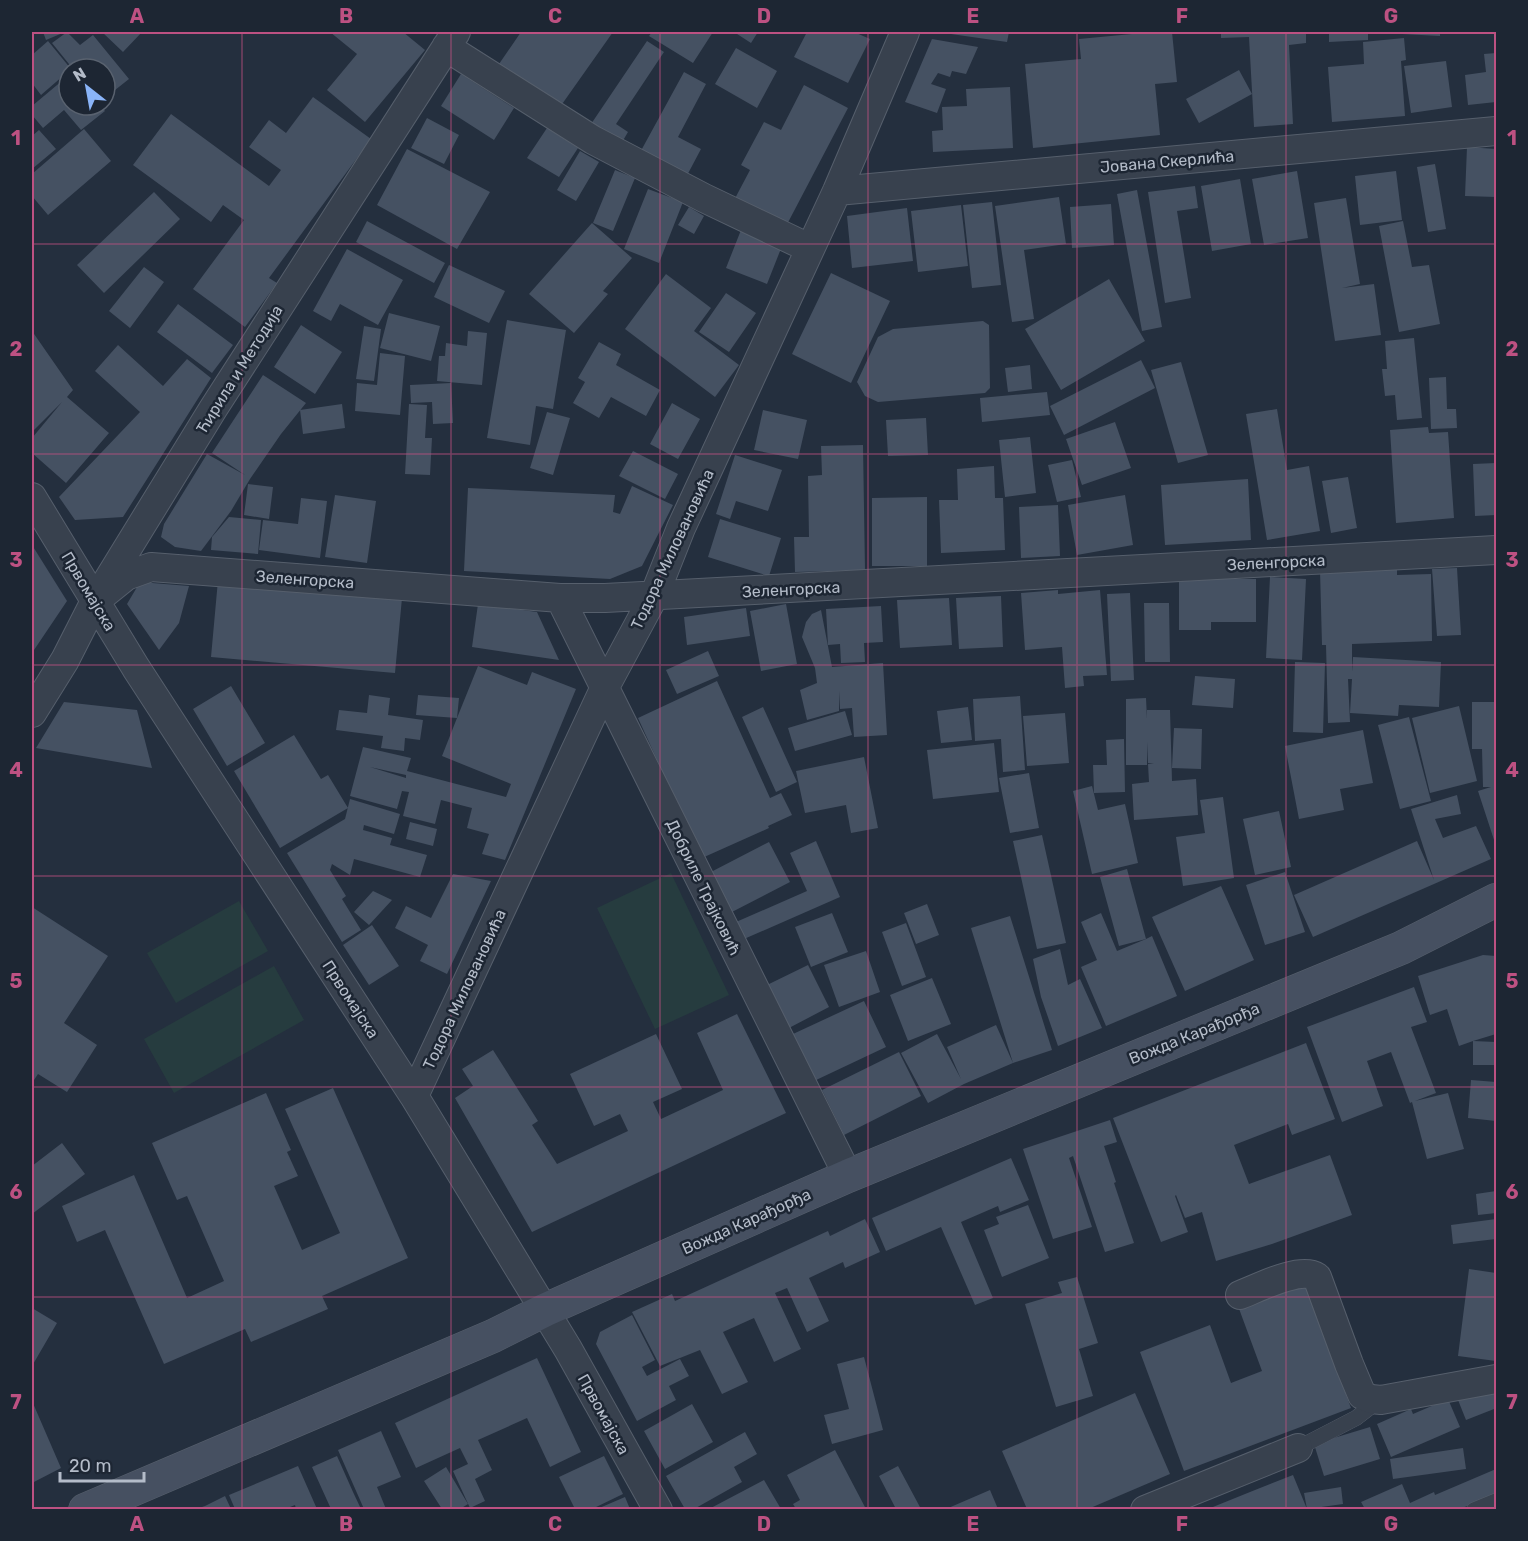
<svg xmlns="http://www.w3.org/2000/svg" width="1528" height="1541" font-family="Rubik,sans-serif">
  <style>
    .green { fill: #263c3f }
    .building { fill: #455162; fill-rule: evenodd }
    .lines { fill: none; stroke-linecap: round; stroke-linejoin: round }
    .lane-casing { stroke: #565f6c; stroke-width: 16 }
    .street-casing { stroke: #565f6c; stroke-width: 30 }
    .secondary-casing { stroke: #565f6c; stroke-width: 34 }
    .lane { stroke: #38414e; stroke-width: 15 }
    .street { stroke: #38414e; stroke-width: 28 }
    .secondary { stroke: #465061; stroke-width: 33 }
    .grid { fill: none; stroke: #bd5182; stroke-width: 1.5; stroke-opacity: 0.55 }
    .labels { text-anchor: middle; stroke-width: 5; stroke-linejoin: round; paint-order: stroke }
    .street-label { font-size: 16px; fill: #b4bcc9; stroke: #1d2633 }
    .neatline { fill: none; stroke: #bd5182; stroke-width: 2 }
    .grid-label { font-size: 20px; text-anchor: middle; font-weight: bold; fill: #bd5182 }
  </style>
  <rect width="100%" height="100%" fill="#242f3e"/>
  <!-- green -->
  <path class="green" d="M671,873L729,995L655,1029L597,908Z
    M239,901L268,951L176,1003L147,953Z
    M274,966L304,1020L174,1093L144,1039Z"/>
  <!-- building -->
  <path class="building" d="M43,32H65L46,40Z
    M67,32L80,45L93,35L129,79L105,98V69H73L52,43Z
    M102,32H142L123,52Z
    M330,32H403L425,50L365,122L327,90L357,54Z
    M521,32H613L560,107L499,64Z
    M652,32H713L693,63L649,36Z
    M734,32H758L751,43Z
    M807,32H854L870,39L848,83L794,57Z
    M951,32H1009L1007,42L951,34Z
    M1153,32H1172L1177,82L1155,84L1160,135L1033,148L1025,64L1081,59L1079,39Z
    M1221,32H1306V43L1289,45L1293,124L1254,127L1249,37L1221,38Z
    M1329,32H1368V40L1329,42Z
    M1402,32H1440V36L1402,34Z
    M1404,38L1406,60L1401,61L1405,116L1332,122L1328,67L1364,64L1363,42Z
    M932,39L978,47L966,74L952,71L950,77L938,73L931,84L946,89L937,113L905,102Z
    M48,41L71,69L41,95L32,83V55Z
    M647,41L664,52L616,124L628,132L618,149L587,130Z
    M736,48L777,71L757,108L715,84Z
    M1496,53V102L1468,105L1465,75L1486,72L1484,54Z
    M1446,61L1452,107L1411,113L1404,66Z
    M1239,70L1252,94L1199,123L1186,99Z
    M684,72L706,84L678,137L701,149L683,183L637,158Z
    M461,74L514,108L494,140L441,106Z
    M69,75V105H100L105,111L81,130L64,110L43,128L32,115V106Z
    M804,85L848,108L783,232L731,206L750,170L741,165L764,122L781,130Z
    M1010,87L1013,148L933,152L932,131L943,130L942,107L967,106L966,89Z
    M313,97L371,139L269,278L277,283L245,327L193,289L244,220L223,205L211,222L133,165L171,114L269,186L281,170L249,147L269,120L286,133Z
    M427,118L459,135L444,164L411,148Z
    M547,128L578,148L559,177L527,158Z
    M84,129L111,161L48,215L32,196V174Z
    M39,130L56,149L32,169V136Z
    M1467,147L1496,149V197L1465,196Z
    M407,149L490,192L457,249L377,205Z
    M580,151L599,162L576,201L557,190Z
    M1435,164L1446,229L1428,232L1417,167Z
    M615,170L635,178L613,231L593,223Z
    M1297,171L1308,238L1264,245L1252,179Z
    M1396,171L1402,220L1360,225L1355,176Z
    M1240,179L1251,244L1212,251L1201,186Z
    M1195,186L1198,208L1177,211L1191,298L1165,303L1148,192Z
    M648,189L683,202L659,263L624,249Z
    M1137,190L1162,327L1142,331L1117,194Z
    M154,192L180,219L104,293L77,265Z
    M1059,197L1066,244L1024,250L1034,319L1012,322L995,206Z
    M1346,198L1360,284L1342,288L1374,284L1381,335L1335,341L1314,203Z
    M992,202L1001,285L972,288L963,205Z
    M1111,204L1114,245L1072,248L1070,207Z
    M961,205L968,266L918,272L911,211Z
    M689,207L704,216L694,234L678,225Z
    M907,208L913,261L852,268L847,216Z
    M367,221L445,263L434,283L356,242Z
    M1403,221L1412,267L1429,265L1440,324L1399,332L1379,226Z
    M592,223L632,258L603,291L608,294L574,333L529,294Z
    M741,230L782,246L767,284L726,268Z
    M347,249L403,280L378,325L340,304L331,321L313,311Z
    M449,265L505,291L489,323L434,297Z
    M144,267L164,282L130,328L109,311Z
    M831,273L890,301L851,383L792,354Z
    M666,274L711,308L694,331L739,365L715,397L625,329Z
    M1109,279L1145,341L1061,390L1025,329Z
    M726,293L756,313L729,352L699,332Z
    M178,304L233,345L212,373L157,332Z
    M389,313L440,326L431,361L380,348Z
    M507,320L566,330L553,409L536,406L530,445L487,438Z
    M983,321L989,325L990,388L985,393L878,402L865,396L857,382L878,337L893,329Z
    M301,325L342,352L315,394L274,367Z
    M364,326L381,329L374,381L356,379Z
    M32,331L73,390L67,397L109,433L66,483L32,453V438L62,402L32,432Z
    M468,331L487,333L482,385L437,381L439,356H445L446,343L467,346Z
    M1414,338L1422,418L1397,420L1395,395L1385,396L1382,369H1387L1385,341Z
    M599,342L621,354L616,365L660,390L646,416L611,397L599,418L573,403L585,382L578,378Z
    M118,345L163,386L187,359L211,378L123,517L75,520L59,497L140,412L95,371Z
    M380,353L405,356L400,415L355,411L357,383L377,385Z
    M1141,360L1155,388L1064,435L1050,406Z
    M1181,362L1208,455L1178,463L1151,370Z
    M1030,365L1032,389L1008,392L1005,368Z
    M263,375L306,403L281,434L250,479L231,511L201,551L175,547L161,537L164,524L207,454L245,475L212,453Z
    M1446,377L1447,409H1456L1457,428L1431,429L1429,378Z
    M451,383L453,423L433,424L432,402L411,403L410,385Z
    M1047,392L1050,415L982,422L980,398Z
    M672,403L700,419L678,459L650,444Z
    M342,404L345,428L303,434L300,410Z
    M409,404L427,405L425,438H432L430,475L405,474Z
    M1277,409L1287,470L1309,466L1320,531L1267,540L1246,414Z
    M763,410L807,420L798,459L754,450Z
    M547,412L570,418L553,475L530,468Z
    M926,418L928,455L888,456L886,420Z
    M1115,422L1131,468L1082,485L1066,439Z
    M1428,427L1429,433L1448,432L1454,518L1396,523L1390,430Z
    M1030,437L1036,493L1005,497L999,440Z
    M863,445L865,570L795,572L794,537H809L808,476L822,475L821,446Z
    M633,451L678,474L665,499L619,476Z
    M735,455L782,470L768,511L736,501L730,519L716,514Z
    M1072,460L1081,497L1057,502L1048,465Z
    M1496,463V515L1475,516L1473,464Z
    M994,466L995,498H1003L1005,550L941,553L939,500H958L957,469Z
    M1348,477L1357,528L1331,533L1322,481Z
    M1248,479L1251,540L1165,545L1161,485Z
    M248,484L273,487L269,519L244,515Z
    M632,486L673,505L642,566L610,579L464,571L468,488L615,495L613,512L620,514Z
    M335,495L376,501L367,563L325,557Z
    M1125,495L1133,545L1077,555L1068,505Z
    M927,497V566H872V498Z
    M301,498L327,501L320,558L259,550L263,520L298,524Z
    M1058,505L1060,556L1021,558L1019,507Z
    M229,517L261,520L258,554L211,550L212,537Z
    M720,519L781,538L769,576L708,557Z
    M32,545L67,601L32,653Z
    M1397,567V575L1431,574L1432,641L1352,644V672L1353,657L1441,662L1439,707L1399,705L1398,716L1350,713L1352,679H1348L1350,722L1328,723L1326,645H1322L1320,570Z
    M1457,568L1461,635L1437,636L1432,569Z
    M1270,577L1306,579L1302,660L1266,658Z
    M1179,579H1256V622H1211V630H1179Z
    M218,580L402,598L395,673L211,657Z
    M140,582L189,586L179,623L159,650L127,604Z
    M1058,590V594L1100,590L1107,675L1083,676L1084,686L1065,688L1062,647L1025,650L1021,593Z
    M1130,593L1134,680L1111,681L1107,594Z
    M1001,596L1003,647L959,649L956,598Z
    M949,598L952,645L900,648L897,600Z
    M1144,603H1169L1170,662H1145Z
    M478,604L537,612L559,660L472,647Z
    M786,604L797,664L761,671L750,611Z
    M881,606L883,642L864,643L865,662L841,663L840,644L828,645L826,609Z
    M746,608L750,636L687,645L684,617Z
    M821,610L832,667L883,663L887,735L854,737L852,708L840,709L839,691V711L807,720L800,690L817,683L815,668L802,637L806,622L812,614Z
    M708,651L719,676L677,694L666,670Z
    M1295,662L1325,663L1323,733L1293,732Z
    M478,666L527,685L532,672L576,689L505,860L482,854L489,834L467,828L472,808L441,800L435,824L403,816L409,792L402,791L397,809L350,796L363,747L411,758L407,771L506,797L511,784L442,756L457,718L416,715L418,695L459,698L457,718ZM370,767L406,775V778Z
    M1195,676L1235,679L1233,708L1192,705Z
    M717,681L770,798L781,793L792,815L768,826L769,828L702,858L638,718Z
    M231,686L265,743L227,766L193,709Z
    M369,695L390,698L388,715L423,720L420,740L405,738L404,751L381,748L383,736L336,730L339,710L367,713Z
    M1020,696L1025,770L1003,772L1001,739L975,741L973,699Z
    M1146,698L1147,719V710H1170L1172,781L1196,779L1198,815L1134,820L1132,784L1149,782L1148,764L1154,763H1148L1147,742V765H1126V699Z
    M64,702L137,710L152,768L36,748Z
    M1472,702H1496V846L1478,791L1491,787H1483L1482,749H1472Z
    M1459,706L1477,781L1430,793L1412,718Z
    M763,707L797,782L776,792L742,717Z
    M968,707L972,740L941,743L937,711Z
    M845,711L852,735L795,751L788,728Z
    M1065,713L1069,763L1027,766L1023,716Z
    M1409,717L1431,801L1400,809L1378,725Z
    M1174,728L1202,729L1201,769L1172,768Z
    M1363,730L1373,783L1340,789L1344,810L1299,819L1285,746Z
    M294,735L321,779L328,775L348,808L280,848L234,771Z
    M1124,739L1125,792L1094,793L1093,765H1107L1106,740Z
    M994,743L999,792L933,799L927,750Z
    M864,757L878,828L851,833L846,805L805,813L796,771Z
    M1029,773L1039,828L1010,833L999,778Z
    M1092,786L1098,810L1125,804L1138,863L1092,874L1073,791Z
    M1457,795L1461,814L1435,819L1443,838L1476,826L1491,859L1313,937L1294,895L1417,841L1434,880L1411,809Z
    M1223,797L1234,878L1183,886L1176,837L1205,833L1200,800Z
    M350,799L400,814L394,834L364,825L363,830L392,838L390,845L427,855L420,877L354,859L350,875L332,864L330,870L346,896L342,899L361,930L342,942L287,853L345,819Z
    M1279,811L1291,867L1255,875L1243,819Z
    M410,822L437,829L433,846L406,839Z
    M1042,835L1066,943L1037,949L1013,841Z
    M816,841L840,897L744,939L736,922L807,891L790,853Z
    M769,842L790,882L730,913L709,873Z
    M1127,869L1146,939L1152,936L1177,996L1106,1026L1081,967L1097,960L1081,922L1101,913L1117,951L1146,939L1119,946L1100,877Z
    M1285,872L1305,932L1265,945L1246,885Z
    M453,874L491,881L447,974L420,961L428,945L395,928L406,906L431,918Z
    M1221,886L1254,960L1185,991L1152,917Z
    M373,891L392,900L369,925L354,912Z
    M927,904L939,935L916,944L904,913Z
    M32,907L108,956L64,1023L97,1045L67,1092L38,1074L32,1083Z
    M832,913L848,952L811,967L795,927Z
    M1010,916L1052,1050L1013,1063L971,928Z
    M906,923L926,977L902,986L882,932Z
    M372,925L399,966L369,985L343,945Z
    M1060,949L1068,985L1080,979L1102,1028L1058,1046L1041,997L1033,959Z
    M866,951L880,992L839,1007L824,965Z
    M1483,955L1496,956V1034L1473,1041L1496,1042V1065H1473V1041L1459,1046L1447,1009L1430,1015L1418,976Z
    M808,965L829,1007L789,1028L767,985Z
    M932,978L951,1024L908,1041L890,995Z
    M1414,987L1427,1022L1411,1027L1436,1093L1415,1101L1448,1093L1464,1149L1427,1159L1412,1102L1410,1103L1391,1052L1367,1061L1383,1106L1342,1122L1307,1027Z
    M864,1001L886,1047L814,1081L793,1034Z
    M737,1014L786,1113L532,1232L455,1098L473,1086L462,1069L493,1050L538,1121L532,1125L557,1164L628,1131L620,1114L594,1126L570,1074L656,1034L682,1089L653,1102L661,1119L723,1090L697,1033Z
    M996,1025L1013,1063L964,1084L928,1103L901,1053L937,1034L961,1079L947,1047Z
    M1306,1043L1335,1119L1292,1135L1288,1124L1234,1145L1249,1184L1330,1155L1352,1215L1272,1244L1216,1261L1202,1212L1185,1218L1176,1195L1175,1196L1188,1232L1161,1242L1113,1118Z
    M899,1052L921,1096L844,1135L822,1090Z
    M1471,1080L1496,1082V1121L1468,1118Z
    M333,1088L408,1258L322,1296L328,1309L251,1342L245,1329L164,1364L105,1230L77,1242L62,1206L134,1175L187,1298L224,1281L187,1196L177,1200L152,1143L266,1093L291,1150L287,1152L298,1176L274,1186L302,1250L340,1233L285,1109Z
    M1110,1120L1117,1142L1104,1146L1116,1182L1114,1183L1134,1243L1105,1252L1073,1156L1069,1158L1092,1227L1053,1239L1023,1149Z
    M62,1143L85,1174L32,1214V1166Z
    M1011,1158L1029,1200L1000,1212L998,1206L961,1222L993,1298L975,1305L941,1227L886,1251L872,1218Z
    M1496,1191V1213L1478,1215L1476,1194Z
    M1028,1205L1049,1258L1002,1277L984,1230L999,1224L996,1217Z
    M865,1219L880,1252L845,1268L843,1262L809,1278L829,1321L807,1332L787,1288L775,1293L801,1349L774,1362L754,1318L723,1332L748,1382L722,1394L700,1350L660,1366L632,1312L672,1294L675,1301L828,1231L830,1236Z
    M1496,1219V1239L1453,1244L1451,1225Z
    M1469,1269L1496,1273V1361L1458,1356Z
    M1077,1277L1098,1343L1079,1349L1093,1396L1056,1407L1025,1304L1062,1293L1058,1282Z
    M1304,1282L1351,1408L1184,1471L1140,1352L1210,1325L1231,1383L1262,1371L1238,1306Z
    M32,1308L57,1323L32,1366Z
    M632,1315L655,1360L642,1367L647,1376L680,1359L689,1376L669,1386L676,1400L637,1421L596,1344L600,1332Z
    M864,1357L883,1430L832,1444L824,1415L849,1409L837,1364Z
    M537,1358L581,1452L550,1467L527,1418L478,1440L492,1470L475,1479L485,1501L470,1508L453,1471L468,1464L460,1448L416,1468L395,1423Z
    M1496,1385V1414L1494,1409L1466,1420L1458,1400Z
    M1135,1393L1170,1474L1088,1509H1027L1002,1451Z
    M1448,1399L1460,1427L1391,1457L1377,1424L1411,1409L1413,1414Z
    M32,1401L61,1468L32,1483Z
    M692,1404L713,1442L665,1469L644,1431Z
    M1370,1427L1380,1459L1324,1476L1314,1444Z
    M381,1431L401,1477L377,1487L386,1509H364L338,1450Z
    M745,1432L757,1454L734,1467L742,1482L694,1509H685L666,1476Z
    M1463,1448L1466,1469L1393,1479L1390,1459Z
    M835,1450L866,1509H820L819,1507L815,1509H796L793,1504L800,1500L787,1475Z
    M337,1456L353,1492L361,1509H331L312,1467Z
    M604,1456L623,1494L592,1509H575L559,1477Z
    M298,1466L317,1509H296L295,1505L285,1509H235L229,1495Z
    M898,1466L921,1509H896L879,1476Z
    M446,1467L468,1504L460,1509H442L424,1481Z
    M1496,1469V1494L1460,1509H1365L1361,1502L1402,1484L1410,1503L1434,1492L1435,1495Z
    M1293,1475L1307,1509H1208L1250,1492Z
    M764,1480L781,1509H709Z
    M1341,1487L1343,1504L1307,1509L1304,1493Z
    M990,1490L998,1509H946Z
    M225,1496L231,1509H196L205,1506Z
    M625,1497L630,1509H597Z"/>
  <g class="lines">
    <!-- lane casing -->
    <g class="lane-casing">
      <path id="lane" d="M1298,1448L1356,1418L1369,1408L1371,1399
        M1474,1510L1496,1501"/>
    </g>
    <!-- street casing -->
    <g class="street-casing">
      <path id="street" d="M446,47L593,140L704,198L809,248
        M837,191L1496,131
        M32,497L136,668L414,1096L568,1349L658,1510
        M560,598L848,1176
        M95,601L126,576L151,567L560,598H605L1496,550
        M32,713L65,660L95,601L213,409L456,32
        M414,1096L605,687L654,596L681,528L837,191L905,32
        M1240,1295C1258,1288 1300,1266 1317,1277L1349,1364L1362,1395L1371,1399L1381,1400L1496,1379
        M1145,1510L1298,1448"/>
    </g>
    <!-- secondary casing -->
    <g class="secondary-casing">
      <path id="secondary" d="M85,1510L493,1336L545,1310L848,1176L1401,948L1496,900"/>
    </g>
    <!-- lane -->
    <use href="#lane" class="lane"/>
    <!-- street -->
    <use href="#street" class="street"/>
    <!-- secondary -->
    <use href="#secondary" class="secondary"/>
  </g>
  <!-- grid -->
  <path class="grid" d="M242,32V1510M451,32V1510M660,32V1510M868,32V1510M1077,32V1510M1286,32V1510M32,244H1496M32,454H1496M32,665H1496M32,876H1496M32,1087H1496M32,1297H1496"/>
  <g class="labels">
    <!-- street labels -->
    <g class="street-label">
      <text transform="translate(1167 161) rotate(-5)" y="6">Јована Скерлића</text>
      <text transform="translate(239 369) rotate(-58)" y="6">Ћирила и Методија</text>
      <text transform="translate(672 549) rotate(-65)" y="6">Тодора Миловановића</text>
      <text transform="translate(1276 562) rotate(-3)" y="6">Зеленгорска</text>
      <text transform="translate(305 579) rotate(4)" y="6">Зеленгорска</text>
      <text transform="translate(791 589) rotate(-3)" y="6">Зеленгорска</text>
      <text transform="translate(89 591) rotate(59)" y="6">Првомајска</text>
      <text transform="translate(704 887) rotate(64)" y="6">Добриле Трајковић</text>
      <text transform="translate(464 989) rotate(-65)" y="6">Тодора Миловановића</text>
      <text transform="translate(351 999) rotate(57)" y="6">Првомајска</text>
      <text transform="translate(1194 1033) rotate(-22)" y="6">Вожда Карађорђа</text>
      <text transform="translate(746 1221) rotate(-24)" y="6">Вожда Карађорђа</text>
      <text transform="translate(604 1414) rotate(61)" y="6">Првомајска</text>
    </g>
  </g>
  <!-- border -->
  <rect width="1528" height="1541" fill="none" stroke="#1d2633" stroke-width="66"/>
  <!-- north arrow -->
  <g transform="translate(87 87) rotate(329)"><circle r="28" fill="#1d2633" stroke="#59626f" stroke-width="1.5"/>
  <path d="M0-4.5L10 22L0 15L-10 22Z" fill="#8ab4f8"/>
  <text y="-9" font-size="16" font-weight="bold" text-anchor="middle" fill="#b4bcc9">N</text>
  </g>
  <!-- scale -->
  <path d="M60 1472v9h84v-9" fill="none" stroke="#b4bcc9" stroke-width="3"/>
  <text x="69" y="1472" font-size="18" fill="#b4bcc9" stroke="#1d2633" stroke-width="4.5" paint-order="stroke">20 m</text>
  <rect x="33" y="33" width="1462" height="1475" class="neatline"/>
  <g class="grid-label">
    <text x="137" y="23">A</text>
    <text x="346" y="23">B</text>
    <text x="555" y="23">C</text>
    <text x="764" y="23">D</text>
    <text x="973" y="23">E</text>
    <text x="1182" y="23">F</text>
    <text x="1391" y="23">G</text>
    <text x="16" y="145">1</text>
    <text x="1512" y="145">1</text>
    <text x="16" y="356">2</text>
    <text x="1512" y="356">2</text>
    <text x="16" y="567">3</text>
    <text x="1512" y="567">3</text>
    <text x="16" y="777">4</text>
    <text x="1512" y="777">4</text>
    <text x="16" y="988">5</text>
    <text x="1512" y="988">5</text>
    <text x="16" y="1199">6</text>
    <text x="1512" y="1199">6</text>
    <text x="16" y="1409">7</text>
    <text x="1512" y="1409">7</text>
    <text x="137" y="1531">A</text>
    <text x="346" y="1531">B</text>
    <text x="555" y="1531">C</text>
    <text x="764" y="1531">D</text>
    <text x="973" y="1531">E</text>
    <text x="1182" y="1531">F</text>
    <text x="1391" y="1531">G</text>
  </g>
</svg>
